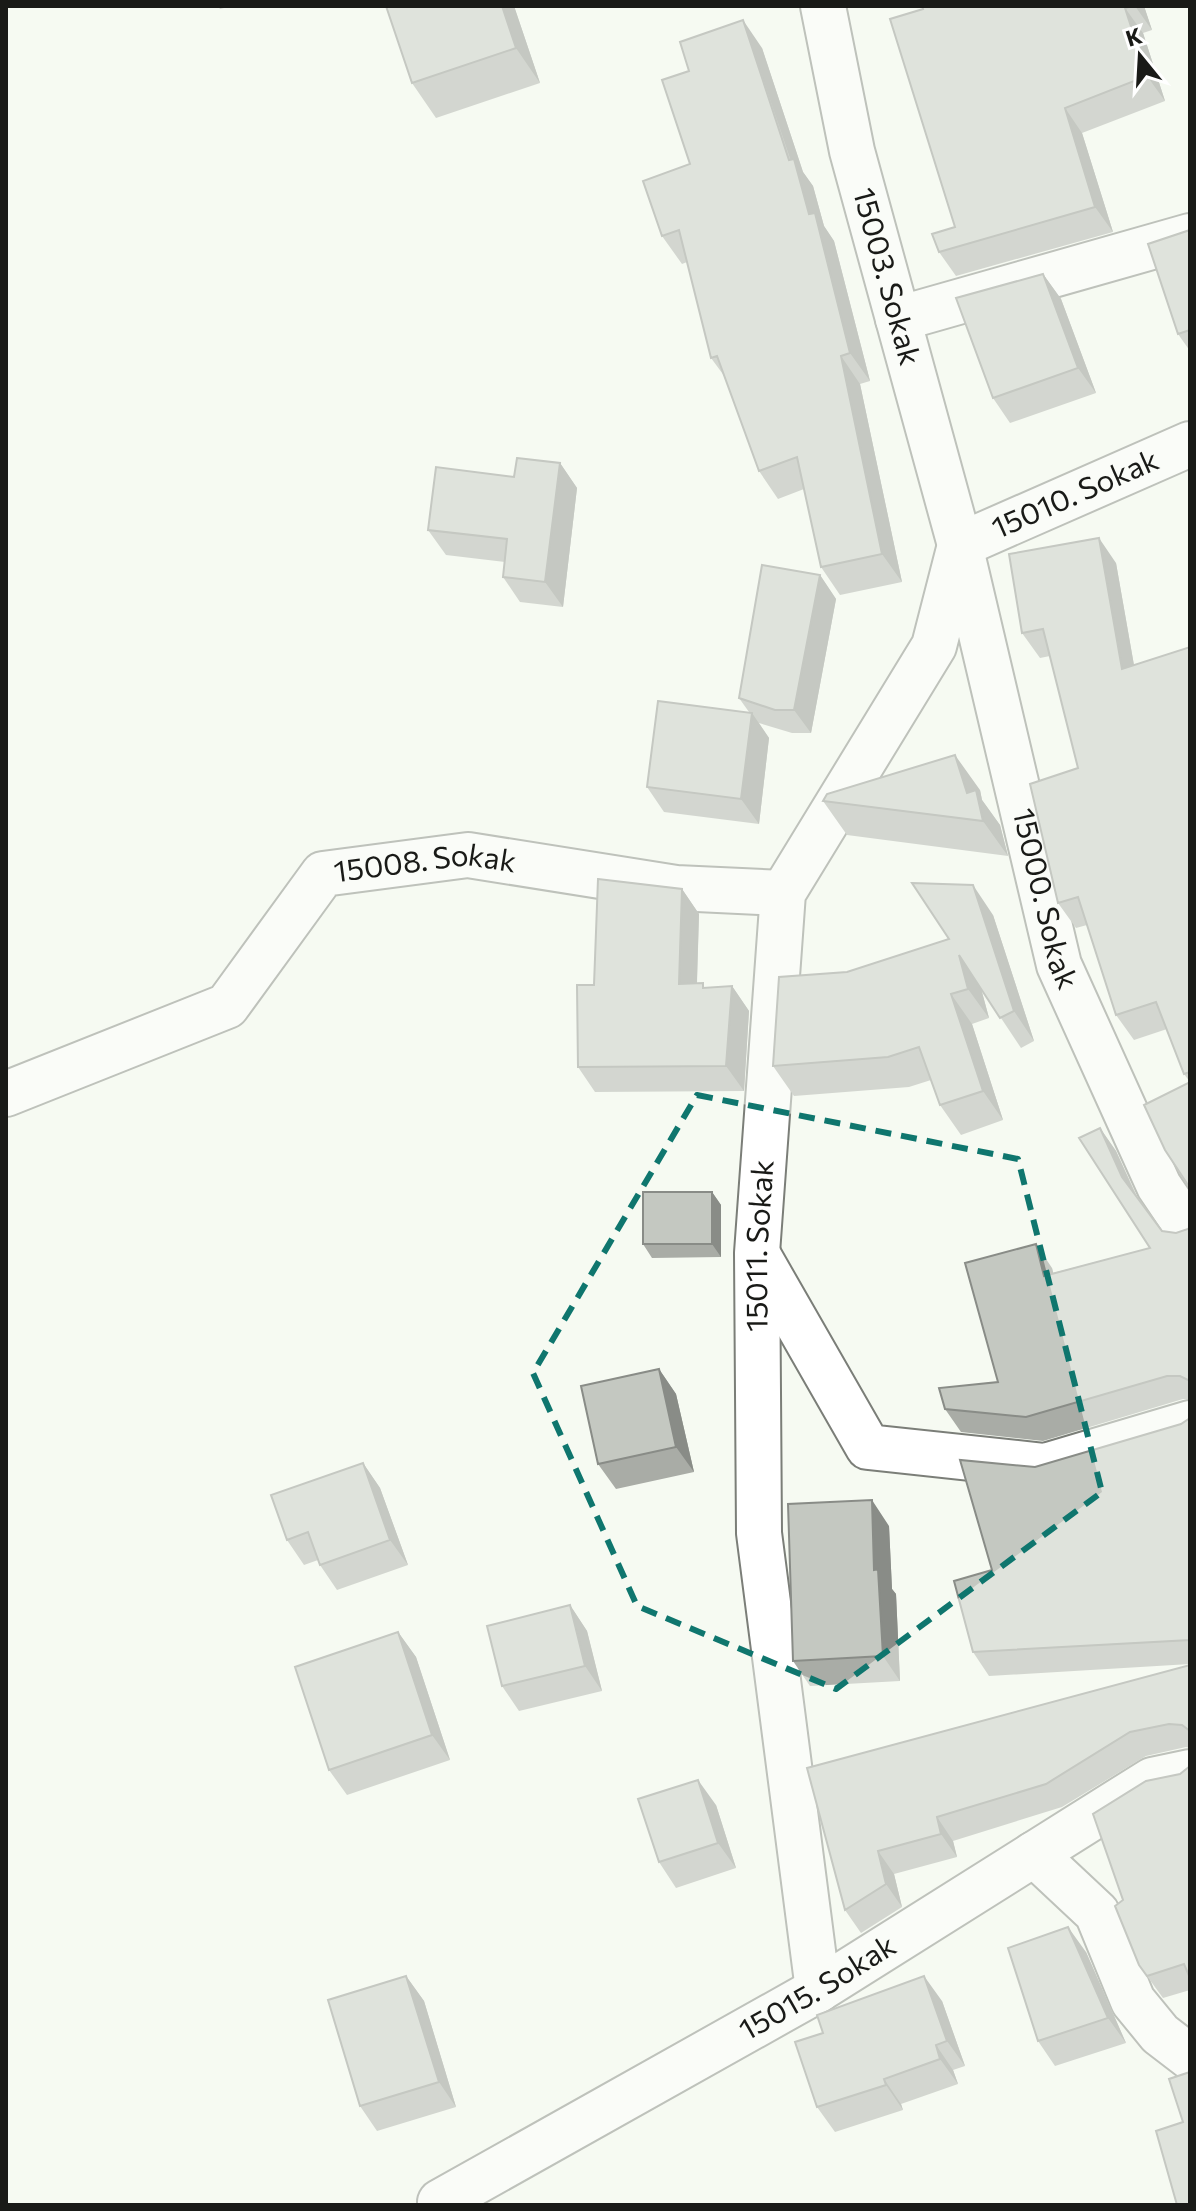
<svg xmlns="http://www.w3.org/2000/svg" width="1196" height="2211" font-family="Commissioner,sans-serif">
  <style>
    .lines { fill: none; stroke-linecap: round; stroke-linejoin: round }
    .minor-casing { stroke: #7b7e78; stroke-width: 48 }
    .minor { stroke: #fff; stroke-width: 44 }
    .wall { fill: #a9aca6 }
    .shaded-wall { fill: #898c87 }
    .building { fill: #c4c8c1; stroke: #898c87; stroke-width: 2 }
    .marked { fill: none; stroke: #0f766e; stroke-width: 6; stroke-dasharray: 16 10; stroke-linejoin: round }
    .labels { text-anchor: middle; stroke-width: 6; stroke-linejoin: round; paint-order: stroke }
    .street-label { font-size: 30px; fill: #191a17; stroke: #fff }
  </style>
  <rect width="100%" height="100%" fill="#f6faf2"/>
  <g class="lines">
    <!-- minor casing -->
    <g class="minor-casing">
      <g id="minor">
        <path id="s1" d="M823,6L852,151L960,545L1059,965L1159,1186L1190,1232"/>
        <path d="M898,319L1190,236"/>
        <path id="s2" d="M960,545L1190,444"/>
        <path id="s3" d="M6,1094L227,1006L323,874L468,855L676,888L783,893"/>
        <path d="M758,1255L868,1447L1045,1466L1190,1423"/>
        <path d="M1034,1854L1097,1913L1133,2001L1160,2034L1190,2057"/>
        <path id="s4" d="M818,1990L759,1533L757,1253L783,893L934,646L960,545"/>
        <path id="s5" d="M440,2202L818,1990L1152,1780L1190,1772"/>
      </g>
    </g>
    <!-- minor -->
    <use href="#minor" class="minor"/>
  </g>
  <!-- wall -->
  <path class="wall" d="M218,6H232L220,9Z
    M386,6H514L540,83L436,118L412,83Z
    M922,6H1144L1152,30L1143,33L1165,101L1082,133L1113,232L956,276L939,252L955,227Z
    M762,48L803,172L813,186L824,226L834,241L870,381L860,384L902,582L840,595L821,567L804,489L778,499L759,471L725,377L711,358L687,262L682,264L662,236L690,164L689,71Z
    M1190,230V351L1178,334Z
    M1043,274L1061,299L1096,393L1010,423L993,398Z
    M560,463L577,488L563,607L520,602L503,577L505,562L446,555L428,530L514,477Z
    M1116,563L1134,665L1190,647V1188V1082L1184,1074L1167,1029L1134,1040L1116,1015L1087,925L1076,928L1058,903L1078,768L1050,656L1040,658L1022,633Z
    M820,575L836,599L811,733H792L759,723L769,738L759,824L664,812L647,787L749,712L739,698Z
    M980,790L982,800L1000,825L1008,856L847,835L823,801Z
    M682,889L699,914L697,984L706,988L732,986L749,1011L744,1091L595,1092L578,1067L594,985Z
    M993,915L1034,1041L1021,1048L981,988L989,1018L972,1024L1003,1120L961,1135L940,1105L931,1080L909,1087L794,1096L773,1066L847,972L949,939Z
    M1100,1128L1116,1151L1137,1196L1162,1231L1176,1233L1188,1229L1190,1227V1399H1183L1043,1441L961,1432L945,1409L998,1382L1052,1268L1053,1273L1150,1248Z
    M712,1192L721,1205V1257L652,1258L643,1244Z
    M659,1369L676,1394L694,1472L616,1489L598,1464Z
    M1190,1418V1664L989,1676L973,1652L992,1570L1035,1467L1181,1424Z
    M363,1463L380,1488L408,1565L337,1590L320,1565L318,1560L304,1565L287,1540Z
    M889,1526L892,1589L896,1594L900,1681L810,1686L793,1661Z
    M570,1605L587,1631L602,1691L519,1711L502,1686Z
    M398,1632L416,1657L450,1760L347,1795L329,1770Z
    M1190,1665V1748L1186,1747L1146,1756L1062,1807L953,1841L957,1857L894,1874L902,1907L861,1933L845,1910L807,1768Z
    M1190,1766V1990L1163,1998L1139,1965L1123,1900L1180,1774Z
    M716,1805L736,1868L676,1888L659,1862Z
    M1086,1952L1126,2043L1055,2066L1038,2041Z
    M406,1976L424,2001L456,2107L377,2131L360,2106Z
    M942,2001L965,2066L953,2070L958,2084L901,2104L903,2110L835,2132L817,2107Z"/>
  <!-- shaded-wall -->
  <path class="shaded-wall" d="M502,6H514L540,83L516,48Z
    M1135,6H1144L1152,30Z
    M1125,8L1143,33L1165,101L1147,76Z
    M743,20L762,48L803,172L813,186L824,226L834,241L870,381L850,353L809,214Z
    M1065,108L1082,133L1113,232L1095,207Z
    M1043,274L1061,299L1096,393L1078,368Z
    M841,356L860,384L902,582L882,554Z
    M560,463L577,488L563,607L545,582Z
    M1099,538L1116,563L1139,694L1122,669Z
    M820,575L836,599L811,733L794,710Z
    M752,713L769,738L759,824L741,799Z
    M955,755L980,790L982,800L1000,825L1008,856L983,821L967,793Z
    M973,885L993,915L1034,1041L1014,1011Z
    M682,889L699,914L696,1009L679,984Z
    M959,955L980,985L989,1018L968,989Z
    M732,986L749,1011L744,1091L726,1066Z
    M951,994L972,1024L1003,1120L983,1091Z
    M1100,1128L1116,1151L1138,1200L1122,1177Z
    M712,1192L721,1205V1257L712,1244Z
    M1036,1244L1052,1268L1060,1299L1044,1276Z
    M659,1369L676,1394L694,1472L676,1447Z
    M363,1463L380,1488L408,1565L390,1540Z
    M872,1500L889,1526L892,1589L896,1594L900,1681L883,1656L874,1570Z
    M570,1605L587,1631L602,1691L585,1666Z
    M398,1632L416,1657L450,1760L432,1735Z
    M698,1780L716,1805L736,1868L718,1843Z
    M937,1817L953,1841L957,1857L941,1834Z
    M878,1851L894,1874L902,1907L886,1884Z
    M1068,1927L1086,1952L1126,2043L1108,2018Z
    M406,1976L424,2001L456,2107L439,2082Z
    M924,1976L942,2001L965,2066L947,2041Z
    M936,2045L953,2070L958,2084L940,2059Z
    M884,2079L901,2104L903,2110L886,2085Z"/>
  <!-- building -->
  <path class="building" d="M386,6H502L516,48L412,83Z
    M922,6H1133L1125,8L1147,76L1065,108L1095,207L939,252L932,234L955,227L890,19L923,9Z
    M743,20L789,160L794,159L809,214L815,213L850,353L841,356L882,554L821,567L797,457L759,471L717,356L711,358L679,230L662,236L643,181L690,164L662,80L689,71L680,42Z
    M1190,230V330L1178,334L1148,244Z
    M1043,274L1078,368L993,398L956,298Z
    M517,458L560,463L545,582L503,577L507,539L428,530L436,467L514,477Z
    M1099,538L1122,669L1190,647V1072L1184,1074L1156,1002L1116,1015L1078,897L1058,903L1030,784L1078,768L1043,629L1022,633L1009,554Z
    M762,565L820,575L794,710H775L739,698Z
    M658,701L752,713L741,799L647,787Z
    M955,755L967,793L976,790L983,821L823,801L827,794Z
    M598,879L682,889L679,984L703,983V988L732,986L726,1066L578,1067L577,985H594Z
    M912,883L973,885L1014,1011L1000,1018L959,955L968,989L951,994L983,1091L940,1105L919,1047L888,1057L773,1066L779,977L847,972L949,939Z
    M1190,1082V1188L1165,1150L1144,1105Z
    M1100,1128L1122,1177L1162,1231L1176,1233L1188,1229L1190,1227V1381L1180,1376H1167L1026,1417L945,1409L939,1388L998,1382L965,1263L1036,1244L1044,1276L1150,1248L1079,1138Z
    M643,1192H712V1244H643Z
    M659,1369L676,1447L598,1464L581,1386Z
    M1190,1418V1640L973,1652L954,1581L992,1570L960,1460L1035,1467L1181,1424Z
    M363,1463L390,1540L320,1565L308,1532L287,1540L271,1495Z
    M872,1500L874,1570L878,1569L883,1656L793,1661L788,1504Z
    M570,1605L585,1666L502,1686L487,1626Z
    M398,1632L432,1735L329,1770L295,1667Z
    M1190,1665V1731L1182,1725L1169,1724L1130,1732L1046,1784L937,1817L941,1834L878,1851L886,1884L845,1910L807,1768Z
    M1190,1766V1978L1184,1964L1147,1976L1139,1965L1115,1906L1123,1900L1093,1814L1146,1781L1180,1774Z
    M698,1780L718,1843L659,1862L638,1799Z
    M1068,1927L1108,2018L1038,2041L1008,1948Z
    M406,1976L439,2082L360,2106L328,2000Z
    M924,1976L947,2041L936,2045L940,2059L884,2079L886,2085L817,2107L795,2042L823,2033L817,2015Z
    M1190,2072V2205H1177L1156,2131L1183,2122L1169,2079Z"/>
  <!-- marked area -->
  <path d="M0 0H1196V2211H0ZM697,1095L1018,1159L1102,1492L836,1689L637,1606L533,1373Z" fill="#f6faf2" fill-opacity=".55" fill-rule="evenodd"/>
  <path class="marked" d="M697,1095L1018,1159L1102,1492L836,1689L637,1606L533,1373Z"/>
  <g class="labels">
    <!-- street labels -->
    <g class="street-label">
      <text dy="10" stroke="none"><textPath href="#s1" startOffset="278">15003. Sokak</textPath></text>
      <text dy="10" stroke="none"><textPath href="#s2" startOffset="126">15010. Sokak</textPath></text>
      <text dy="10" stroke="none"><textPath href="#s3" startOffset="504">15008. Sokak</textPath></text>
      <text dy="10" stroke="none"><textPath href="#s1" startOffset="920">15000. Sokak</textPath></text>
      <text dy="10" stroke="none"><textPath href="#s4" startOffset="748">15011. Sokak</textPath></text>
      <text dy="10" stroke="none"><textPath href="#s5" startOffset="434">15015. Sokak</textPath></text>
    </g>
  </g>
  <!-- border -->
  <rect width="1196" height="2211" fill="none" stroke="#191a17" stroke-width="16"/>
  <!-- north arrow -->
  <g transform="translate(1140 56) rotate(342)" stroke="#ffffff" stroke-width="6" paint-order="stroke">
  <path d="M0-6L14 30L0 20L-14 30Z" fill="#191a17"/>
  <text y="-12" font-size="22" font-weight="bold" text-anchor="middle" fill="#191a17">K</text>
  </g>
</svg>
